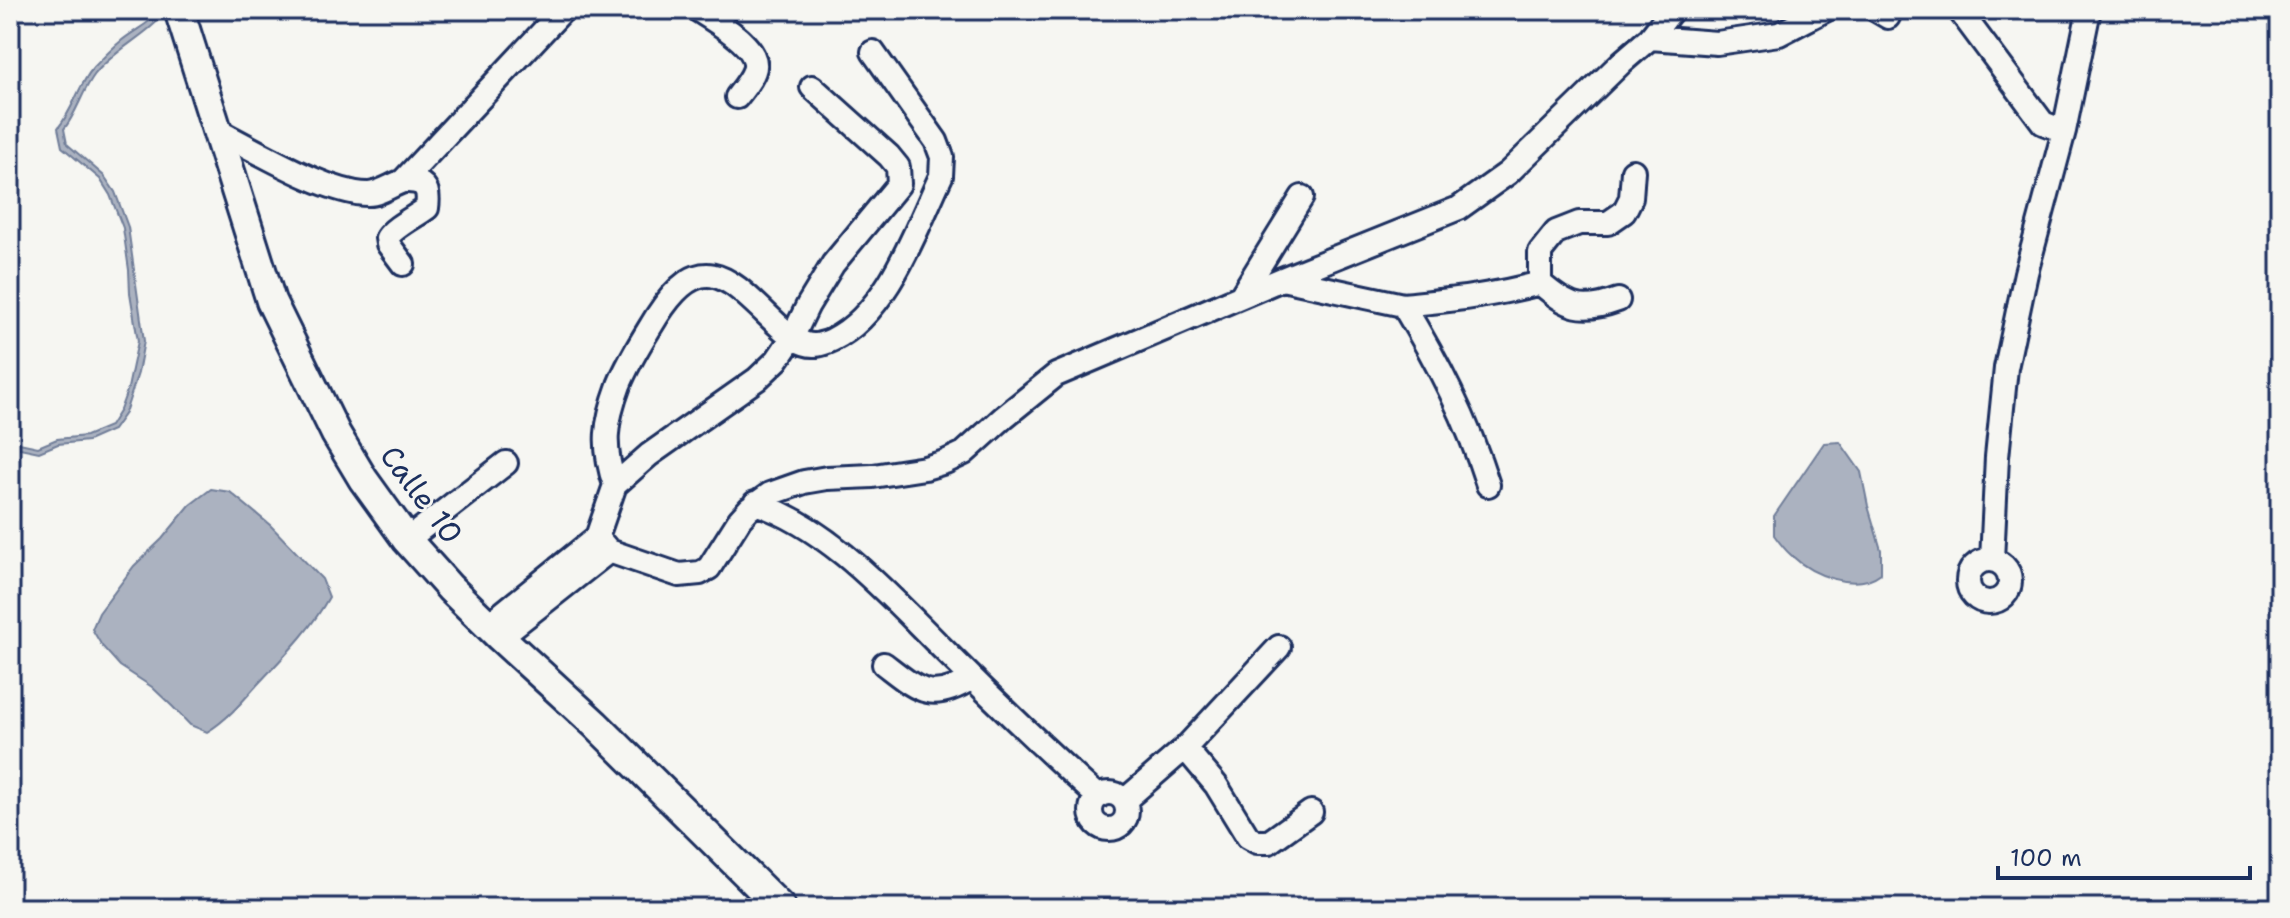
<svg xmlns="http://www.w3.org/2000/svg" width="2290" height="918" font-family="'Shantell Sans',sans-serif">
  <style>
    .water { fill: #abb2c0; stroke: #717e99; stroke-width: 2 }
    .lines { fill: none; stroke-linecap: round; stroke-linejoin: round }
    .minor-casing { stroke: #1b2f5e; stroke-width: 28 }
    .major-casing { stroke: #1b2f5e; stroke-width: 34 }
    .minor { stroke: #f6f6f2; stroke-width: 22 }
    .major { stroke: #f6f6f2; stroke-width: 28 }
    .labels { text-anchor: middle; stroke-width: 6; stroke-linejoin: round; paint-order: stroke }
    .street-label { font-size: 30px; fill: #1b2f5e; stroke: #f6f6f2 }
  </style>
  <rect width="100%" height="100%" fill="#f6f6f2"/>
  <filter id="ink" filterUnits="userSpaceOnUse"><feTurbulence type="fractalNoise" baseFrequency=".0125" numOctaves="2"/><feDisplacementMap in="SourceGraphic" scale="16" xChannelSelector="R" yChannelSelector="G"/><feConvolveMatrix kernelMatrix="1 2 1 2 8 2 1 2 1" color-interpolation-filters="sRGB"/></filter>
  <g filter="url(#ink)">
    <!-- water -->
    <path class="water" d="M161,10H167C149,35 116,48 95,74C82,91 77,113 64,129L67,144L104,176L115,192L128,227L144,341L138,373L125,413L113,430L88,441L58,444L39,452L10,446V441L38,447L57,439L86,436L110,426L120,410L128,388L138,341L130,293L129,270L123,228L110,195L100,179L62,147L58,128C73,110 78,86 93,68C102,59 111,49 121,41C134,30 150,24 161,10Z
      M1840,442L1861,472L1868,506L1881,550V573C1855,593 1812,575 1791,555C1784,549 1779,542 1774,535V516L1824,443Z
      M211,489L230,492L270,525L322,579L329,597C310,631 283,657 257,685C242,702 227,720 207,732L190,725L173,707L152,687L120,666L102,646L92,629L99,613L134,566L162,539L190,505Z"/>
    <g class="lines">
      <!-- minor casing -->
      <g class="minor-casing">
        <path id="minor" d="M698,10C715,22 763,47 754,71C751,80 743,89 737,97
          M1876,10L1888,17
          M1959,10L2043,123L2064,131
          M1650,38L1717,43L1779,34L1825,10
          M218,131C255,150 328,194 368,194C379,194 392,185 403,181L563,10
          M403,264L388,244L387,238C394,227 415,217 427,208C430,187 424,180 403,181
          M1282,279L1403,305C1438,363 1467,419 1488,485
          M1540,283C1569,308 1582,313 1618,300
          M1241,296L1302,197
          M1403,305C1449,300 1494,296 1540,283V252L1556,232L1579,223H1608L1624,212L1631,198L1633,171
          M615,485C602,446 605,423 619,385C629,360 643,339 657,316C704,243 731,281 779,326C788,334 801,346 815,345C819,345 828,342 832,340C888,313 916,229 941,176L942,157L936,141L873,52
          M755,503C830,527 893,600 947,653C996,702 1046,750 1098,797
          M597,537L609,551L679,575L700,573L709,568L740,519L749,509L770,494L804,482L827,478L873,476L925,468L945,462L964,453L1004,417L1056,375L1282,279L1459,208L1508,173L1622,62L1650,38L1672,10
          M407,540L506,463
          M1968 581a21 21 0 1 1 42 0a21 21 0 1 1-42 0Z
          M1992,560L1997,457L2006,368L2026,273L2064,131L2089,10
          M488,625L597,537L615,485L649,455L757,379L777,360L792,338L808,305L833,264L899,184L898,167L889,156L812,87
          M500,637L609,551
          M884,664C918,690 931,704 972,678
          M1185,748L1216,785L1248,837L1257,842H1269L1311,812
          M1091 811a18 18 0 1 1 36 0a18 18 0 1 1-36 0Z
          M1124,801L1185,748L1279,647"/>
      </g>
      <!-- major casing -->
      <g class="major-casing">
        <path id="major" d="M179,10L271,301L336,434L363,479L407,540L450,588L500,637L595,724L781,908"/>
      </g>
      <!-- minor -->
      <use href="#minor" class="minor"/>
      <!-- major -->
      <use href="#major" class="major"/>
    </g>
  </g>
  <g class="labels">
    <!-- street labels -->
    <g class="street-label">
      <text transform="translate(421 495) rotate(53)" y="10">Calle 10</text>
    </g>
  </g>
  <!-- margin -->
  <rect width="2290" height="918" fill="none" stroke="#f6f6f2" stroke-width="40"/>
  <rect x="20" y="20" width="2250" height="878" fill="none" stroke="#1b2f5e" stroke-width="3" filter="url(#ink)"/>
  <!-- scale -->
  <path d="M1998 866v12h252v-12" fill="none" stroke="#1b2f5e" stroke-width="4"/>
  <text x="2010" y="866" font-size="24" fill="#1b2f5e" stroke="#f6f6f2" stroke-width="6" paint-order="stroke">100 m</text>
</svg>
